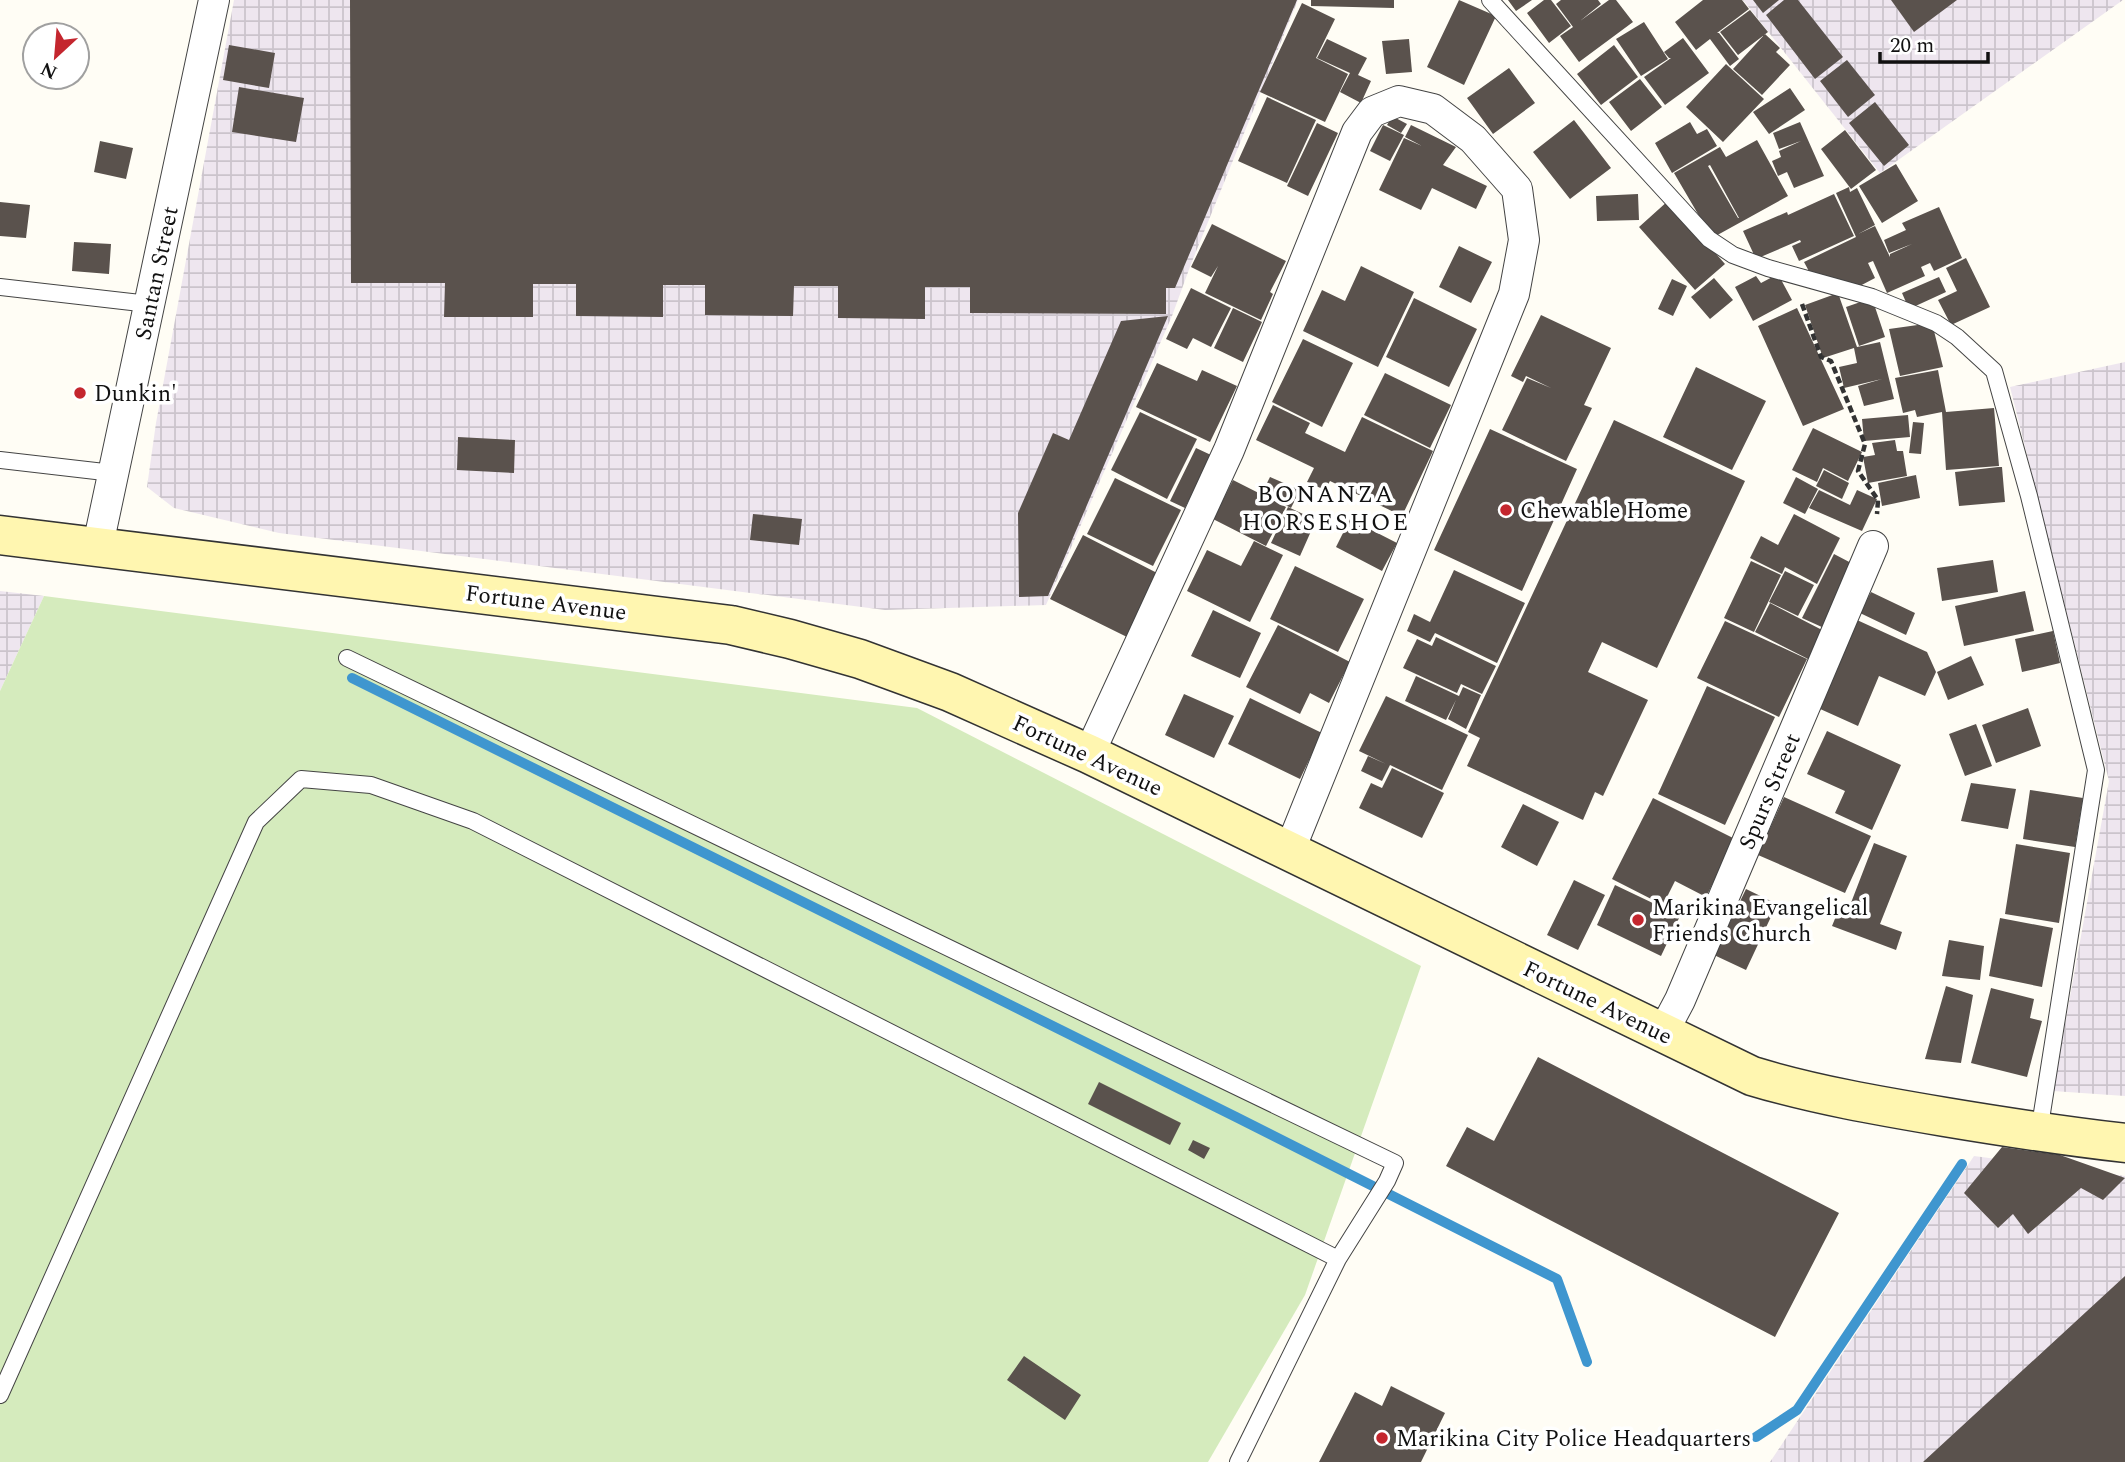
<svg xmlns="http://www.w3.org/2000/svg" width="2125" height="1462" font-family="Spectral,serif">
  <style>
    .industrial { fill: url(#industrial-grid) }
    .grass { fill: #d5ebbd }
    .lines { fill: none; stroke-linecap: round; stroke-linejoin: round }
    .stream { stroke: #3f96cf; stroke-width: 10 }
    .building { fill: #5a524d; fill-rule: evenodd }
    .service-casing { stroke: #444; stroke-width: 18 }
    .minor-casing { stroke: #444; stroke-width: 32 }
    .secondary-casing { stroke: #333; stroke-width: 41 }
    .path { stroke: #333; stroke-width: 4.5; stroke-dasharray: 7 3.5; stroke-linecap: butt }
    .service { stroke: #fff; stroke-width: 16 }
    .minor { stroke: #fff; stroke-width: 30 }
    .secondary { stroke: #fff6b0; stroke-width: 38 }
    .poi-dot { fill: #c4262e; stroke: #fff; stroke-width: 2.5 }
    .labels { text-anchor: middle; stroke-width: 7; stroke-linejoin: round; paint-order: stroke }
    .street-label { font-size: 23px; fill: #111; stroke: #fff }
    .poi-label { font-size: 23px; fill: #111; stroke: #fff; text-anchor: start }
    .neighbourhood-label { font-size: 24px; letter-spacing: 2px; fill: #111; stroke: #fff }
  </style>
  <defs>
    <pattern id="industrial-grid" width="8" height="8" patternUnits="userSpaceOnUse" patternTransform="scale(1.75)"><rect width="8" height="8" fill="#eee6ef"/><path d="M0 4h8M4 0v8" fill="none" stroke="#cbc4cc"/></pattern>
  </defs>
  <rect width="100%" height="100%" fill="#fffdf5"/>
  <!-- industrial -->
  <path class="industrial" d="M234,0H1298L1191,264L1172,316L1046,605L885,610L279,533L174,508L147,487L156,423Z
    M1743,0H2123L1880,173Z
    M2125,362V1096L2053,1091L2109,781L2010,387Z
    M0,591L44,596L0,691Z
    M1974,1156L2125,1176V1462H1770Z"/>
  <!-- grass -->
  <path class="grass" d="M44,596L917,708L1421,966L1305,1295L1208,1462H0V691Z"/>
  <g class="lines">
    <!-- stream -->
    <path class="stream" d="M352,678L1236,1117L1557,1279L1587,1362
      M1756,1437L1797,1410L1962,1164"/>
  </g>
  <!-- building -->
  <path class="building" d="M350,0H1297L1175,288H1166V314L970,313V287H925V319L838,318V286H794L793,316L705,315V285H663V317L576,316V284H533V317H444L445,283H351Z
    M1311,0H1394V8L1311,6Z
    M1459,0L1496,16L1464,85L1427,67Z
    M1508,0H1532L1516,11Z
    M1544,0H1551L1571,26L1549,43L1527,13Z
    M1561,0H1598L1601,4L1580,21L1609,0H1616L1633,22L1579,62L1560,36L1573,27L1556,4Z
    M1703,0H1742L1749,9L1717,33H1719L1739,59L1730,66L1710,39L1696,50L1675,22Z
    M1753,0H1779L1763,13Z
    M1784,0H1798L1843,57L1815,79L1766,15Z
    M1891,0H1957L1914,32Z
    M1302,3L1335,19L1316,58L1348,74L1325,122L1260,92Z
    M1750,10L1768,32L1738,55L1720,32Z
    M1644,22L1668,59L1641,76L1616,39Z
    M1765,34L1780,48L1776,52L1790,65L1762,95L1733,69Z
    M1683,38L1709,73L1665,105L1644,77L1671,58H1669L1664,52Z
    M1327,39L1367,58L1358,75L1371,81L1361,103L1340,92L1350,73L1317,58Z
    M1409,39L1412,72L1386,74L1382,41Z
    M229,45L275,53L269,88L223,80Z
    M1614,45L1638,77L1601,105L1577,74Z
    M1847,60L1875,95L1848,117L1820,81Z
    M1726,64L1764,99L1723,142L1686,107Z
    M1509,68L1535,103L1493,134L1467,98Z
    M1640,79L1662,107L1631,131L1609,102Z
    M239,87L304,98L296,142L232,132Z
    M1790,88L1805,110L1769,134L1753,112Z
    M1267,97L1316,120L1287,183L1238,161Z
    M1875,102L1909,145L1884,166L1849,123Z
    M1392,116L1407,124L1401,133L1387,125Z
    M1574,120L1611,168L1570,199L1533,152Z
    M1690,122L1697,134L1707,129L1717,146L1672,173L1655,143Z
    M1800,122L1824,176L1794,188L1787,172L1778,176L1772,161L1781,157L1779,151L1801,141L1779,149L1773,133Z
    M1317,123L1338,133L1308,196L1287,186Z
    M1383,125L1404,135L1390,161L1370,151Z
    M1411,125L1456,147L1443,165L1487,186L1476,209L1432,188L1421,210L1379,190L1404,138L1422,146L1405,137Z
    M1845,130L1876,170L1851,189L1821,149Z
    M1757,140L1788,196L1712,238L1674,173L1720,147L1726,157ZM1710,165L1739,218H1738L1708,166Z
    M100,141L133,148L126,179L94,172Z
    M1896,164L1918,201L1882,223L1859,186Z
    M1849,187L1850,192L1857,188L1875,225L1858,234L1875,226L1890,257V254L1912,244L1889,253L1884,240L1906,230L1902,223L1939,207L1962,258L1934,271L1930,263L1921,267L1925,276L1887,293L1873,261L1868,263L1875,278L1856,288L1811,275L1804,262L1856,237L1836,193Z
    M1638,194L1639,220L1597,221L1596,196Z
    M1834,194L1854,236L1799,261L1792,246L1801,242L1800,240L1756,259L1743,231L1787,212L1788,215Z
    M1669,200L1725,264L1695,290L1639,227Z
    M0,202L30,205L26,238L0,236Z
    M1212,224L1286,261L1270,292L1273,294L1261,320L1205,293L1218,266L1211,277L1191,267Z
    M74,242L111,244L109,274L72,271Z
    M1459,246L1492,262L1471,303L1439,287Z
    M1966,258L1990,307L1951,325L1938,300L1957,291L1946,268Z
    M1361,266L1414,292L1378,367L1303,331L1322,290L1345,301Z
    M1778,274L1792,300L1753,321L1735,287L1756,276L1761,283Z
    M1939,277L1946,292L1909,309L1902,293Z
    M1714,278L1733,300L1710,319L1691,297Z
    M1672,279L1687,286L1673,316L1658,309Z
    M1191,288L1231,308L1211,347L1193,338L1187,349L1166,339Z
    M1838,293L1857,347L1880,342L1894,399L1864,406L1858,386L1882,379L1844,388L1839,367L1857,363L1854,348L1823,358L1805,305Z
    M1414,298L1477,329L1449,387L1386,357Z
    M1872,298L1885,337L1859,346L1846,307Z
    M1233,308L1262,322L1243,362L1214,348Z
    M1797,308L1844,409L1803,426L1758,326Z
    M1541,315L1611,348L1584,405L1592,408L1566,461L1502,430L1527,378L1551,388L1526,376L1523,382L1511,376Z
    M1168,316L1048,596L1019,597L1018,513L1053,433L1069,440L1121,321Z
    M1932,323L1943,367L1900,376L1889,329Z
    M1303,339L1353,363L1322,427L1272,402Z
    M1157,363L1197,381L1202,370L1237,386L1210,442L1136,407Z
    M1696,367L1766,401L1732,470L1663,437Z
    M1938,370L1946,412L1994,408L1999,466L1946,470L1942,412L1917,417L1915,410L1903,413L1895,378Z
    M1385,373L1451,405L1430,448L1364,415Z
    M1273,405L1310,423L1305,433L1345,452L1362,417L1433,451L1402,516L1330,481L1325,490L1307,482L1314,468L1256,440Z
    M1140,412L1197,439L1167,499L1111,470Z
    M1908,415L1910,437L1864,441L1862,419Z
    M1614,420L1745,481L1657,668L1602,642L1588,672L1648,700L1603,796L1595,792L1583,820L1467,766L1480,738L1468,732Z
    M1913,422L1924,423L1921,454L1909,453Z
    M1813,428L1862,452L1848,481L1823,468L1817,482L1792,470Z
    M1490,429L1577,469L1522,591L1434,550Z
    M458,437L515,440L514,473L457,470Z
    M1895,440L1897,451H1903L1907,476L1868,483L1863,457L1875,455L1872,443Z
    M1196,448L1211,455L1185,508L1170,501Z
    M1998,467H2002L2005,502L1959,506L1955,472Z
    M1824,470L1849,483L1842,499L1816,486Z
    M1916,475L1920,498L1882,506L1878,483Z
    M1270,477L1300,490L1291,508L1262,493Z
    M1796,477L1818,489L1805,514L1783,503Z
    M1115,478L1181,510L1153,566L1087,534Z
    M1233,480L1286,507L1266,546L1213,519Z
    M1819,490L1850,505L1857,490L1877,499L1862,531L1809,508Z
    M1288,507L1316,520L1300,556L1271,543Z
    M753,514L802,519L799,545L750,540Z
    M1794,514L1840,538L1817,584L1785,567L1782,574L1750,558L1761,536L1778,545Z
    M1350,519L1397,543L1382,571L1336,547Z
    M1083,535L1159,574L1127,637L1050,599Z
    M1254,541L1283,555L1250,622L1187,591L1207,550L1241,566Z
    M1834,554L1855,565L1824,628L1802,618Z
    M1993,560L1998,592L1942,601L1937,568Z
    M1751,561L1781,575L1754,632L1724,618Z
    M1295,566L1364,599L1338,652L1270,619Z
    M1454,570L1525,603L1497,663L1435,633L1430,642L1407,631L1414,614L1430,622Z
    M1785,571L1814,585L1798,616L1769,602Z
    M2025,591L2034,631L1964,646L1955,606Z
    M1871,592L1915,613L1906,635L1860,613Z
    M1770,603L1824,631L1810,660L1755,632Z
    M1213,610L1261,633L1240,678L1191,656Z
    M1857,620L1927,652L1936,672L1925,696L1879,676L1858,726L1818,708Z
    M1725,621L1807,659L1779,717L1697,678Z
    M1278,625L1350,662L1329,703L1310,693L1300,714L1246,687Z
    M2053,631L2060,663L2022,672L2015,639Z
    M1436,637L1496,666L1482,694L1461,684L1457,693L1403,668L1417,639L1432,646Z
    M1971,656L1984,685L1948,700L1937,672Z
    M1416,676L1459,696L1463,687L1481,695L1466,729L1448,719L1456,700L1446,720L1405,701Z
    M1707,686L1775,717L1725,825L1658,794Z
    M1184,694L1234,716L1214,758L1165,735Z
    M1386,696L1468,735L1442,790L1390,765L1382,781L1361,771L1368,756L1386,764L1359,751Z
    M1250,698L1322,733L1300,779L1228,744Z
    M2028,708L2041,746L1996,763L1982,725Z
    M1976,724L1992,766L1965,776L1949,734Z
    M1827,731L1901,765L1872,830L1835,813L1845,791L1807,774Z
    M1392,768L1444,793L1422,838L1359,808L1371,783L1382,788Z
    M1971,783L2016,789L2008,829L1961,821Z
    M2030,790L2083,798L2075,847L2023,839Z
    M1784,797L1871,836L1845,893L1758,855Z
    M1653,798L1735,839L1706,897L1675,881L1663,905L1612,879Z
    M1523,804L1559,822L1537,866L1501,847Z
    M1874,843L1907,856L1880,924L1902,932L1896,950L1832,926L1841,904L1849,908Z
    M2016,844L2070,853L2059,923L2005,914Z
    M1574,880L1605,895L1578,950L1547,935Z
    M1615,885L1680,916L1661,956L1597,925Z
    M1746,889L1777,904L1746,970L1714,955Z
    M2000,918L2053,928L2042,987L1989,976Z
    M1949,940L1984,946L1980,980L1942,976Z
    M1946,986L1973,995L1961,1063L1925,1059Z
    M1991,988L2034,999L2030,1018L2042,1021L2027,1077L1971,1063Z
    M1538,1057L1839,1213L1775,1337L1446,1166L1467,1127L1494,1141Z
    M1099,1082L1181,1123L1170,1145L1088,1104Z
    M1193,1140L1210,1148L1204,1159L1188,1150Z
    M2002,1147L2060,1155L2125,1178L2103,1200L2081,1188L2028,1234L2013,1214L1998,1228L1964,1193Z
    M2125,1276V1462H1923Z
    M1024,1356L1081,1395L1065,1420L1007,1380Z
    M1391,1386L1445,1413L1421,1462H1319L1355,1392L1382,1406Z"/>
  <g class="lines">
    <!-- service casing -->
    <g class="service-casing">
      <path id="service" d="M1490,0L1709,239L1733,255L1768,268L1872,297L1936,323L1957,337L1994,371L2029,496L2096,770L2039,1132
        M0,287L149,304
        M0,460L113,473
        M347,658L1395,1163L1387,1181L1338,1259L1238,1462
        M0,1395L256,822L301,779L371,785L473,821L1338,1259"/>
    </g>
    <!-- minor casing -->
    <g class="minor-casing">
      <path id="minor" d="M98,545L214,0
        M1089,754L1229,450L1357,132L1372,112L1399,101L1433,109L1473,139L1517,189L1524,240L1514,294L1289,852
        M1662,1034L1680,1000L1873,546"/>
    </g>
    <!-- secondary casing -->
    <g class="secondary-casing">
      <path id="secondary" d="M0,535L731,625L790,639L860,659L950,692L1089,754L1752,1076C1815,1095 1880,1106 1945,1117C2005,1127 2065,1136 2125,1143"/>
    </g>
    <!-- path -->
    <path class="path" d="M1802,304L1821,357L1831,361L1865,444L1858,471L1878,500L1877,514"/>
    <!-- service -->
    <use href="#service" class="service"/>
    <!-- minor -->
    <use href="#minor" class="minor"/>
    <!-- secondary -->
    <use href="#secondary" class="secondary"/>
  </g>
  <!-- markers -->
  <g class="poi-dot">
    <circle cx="80" cy="393" r="7"/>
    <circle cx="1506" cy="510" r="7"/>
    <circle cx="1638" cy="920" r="7"/>
    <circle cx="1382" cy="1438" r="7"/>
  </g>
  <g class="labels">
    <!-- street labels -->
    <g class="street-label">
      <text transform="translate(156 273) rotate(-78)" y="8">Santan Street</text>
      <text transform="translate(546 602) rotate(7)" y="8">Fortune Avenue</text>
      <text transform="translate(1088 755) rotate(25)" y="8">Fortune Avenue</text>
      <text transform="translate(1769 791) rotate(-67)" y="8">Spurs Street</text>
      <text transform="translate(1598 1002) rotate(26)" y="8">Fortune Avenue</text>
    </g>
    <!-- poi labels -->
    <g class="poi-label">
      <text x="94" y="401">Dunkin'</text>
      <text x="1520" y="518">Chewable Home</text>
      <text x="1652" y="915">Marikina Evangelical<tspan x="1652" dy="26">Friends Church</tspan></text>
      <text x="1396" y="1446">Marikina City Police Headquarters</text>
    </g>
    <!-- neighbourhood labels -->
    <g class="neighbourhood-label">
      <text x="1326" y="502">BONANZA<tspan x="1326" dy="28">HORSESHOE</tspan></text>
    </g>
  </g>
  <!-- north arrow -->
  <g transform="translate(56 56) rotate(206)"><circle r="33" fill="#ffffff" stroke="#a0a0a0" stroke-width="2"/>
  <path d="M0-5L12 26L0 18L-12 26Z" fill="#c4262e"/>
  <text y="-10" font-size="19" font-weight="bold" text-anchor="middle" fill="#111111">N</text>
  </g>
  <!-- scale -->
  <path d="M1880 52v10h108v-10" fill="none" stroke="#111111" stroke-width="3.5"/>
  <text x="1890" y="52" font-size="21" fill="#111111" stroke="#ffffff" stroke-width="5" paint-order="stroke">20 m</text>
</svg>
